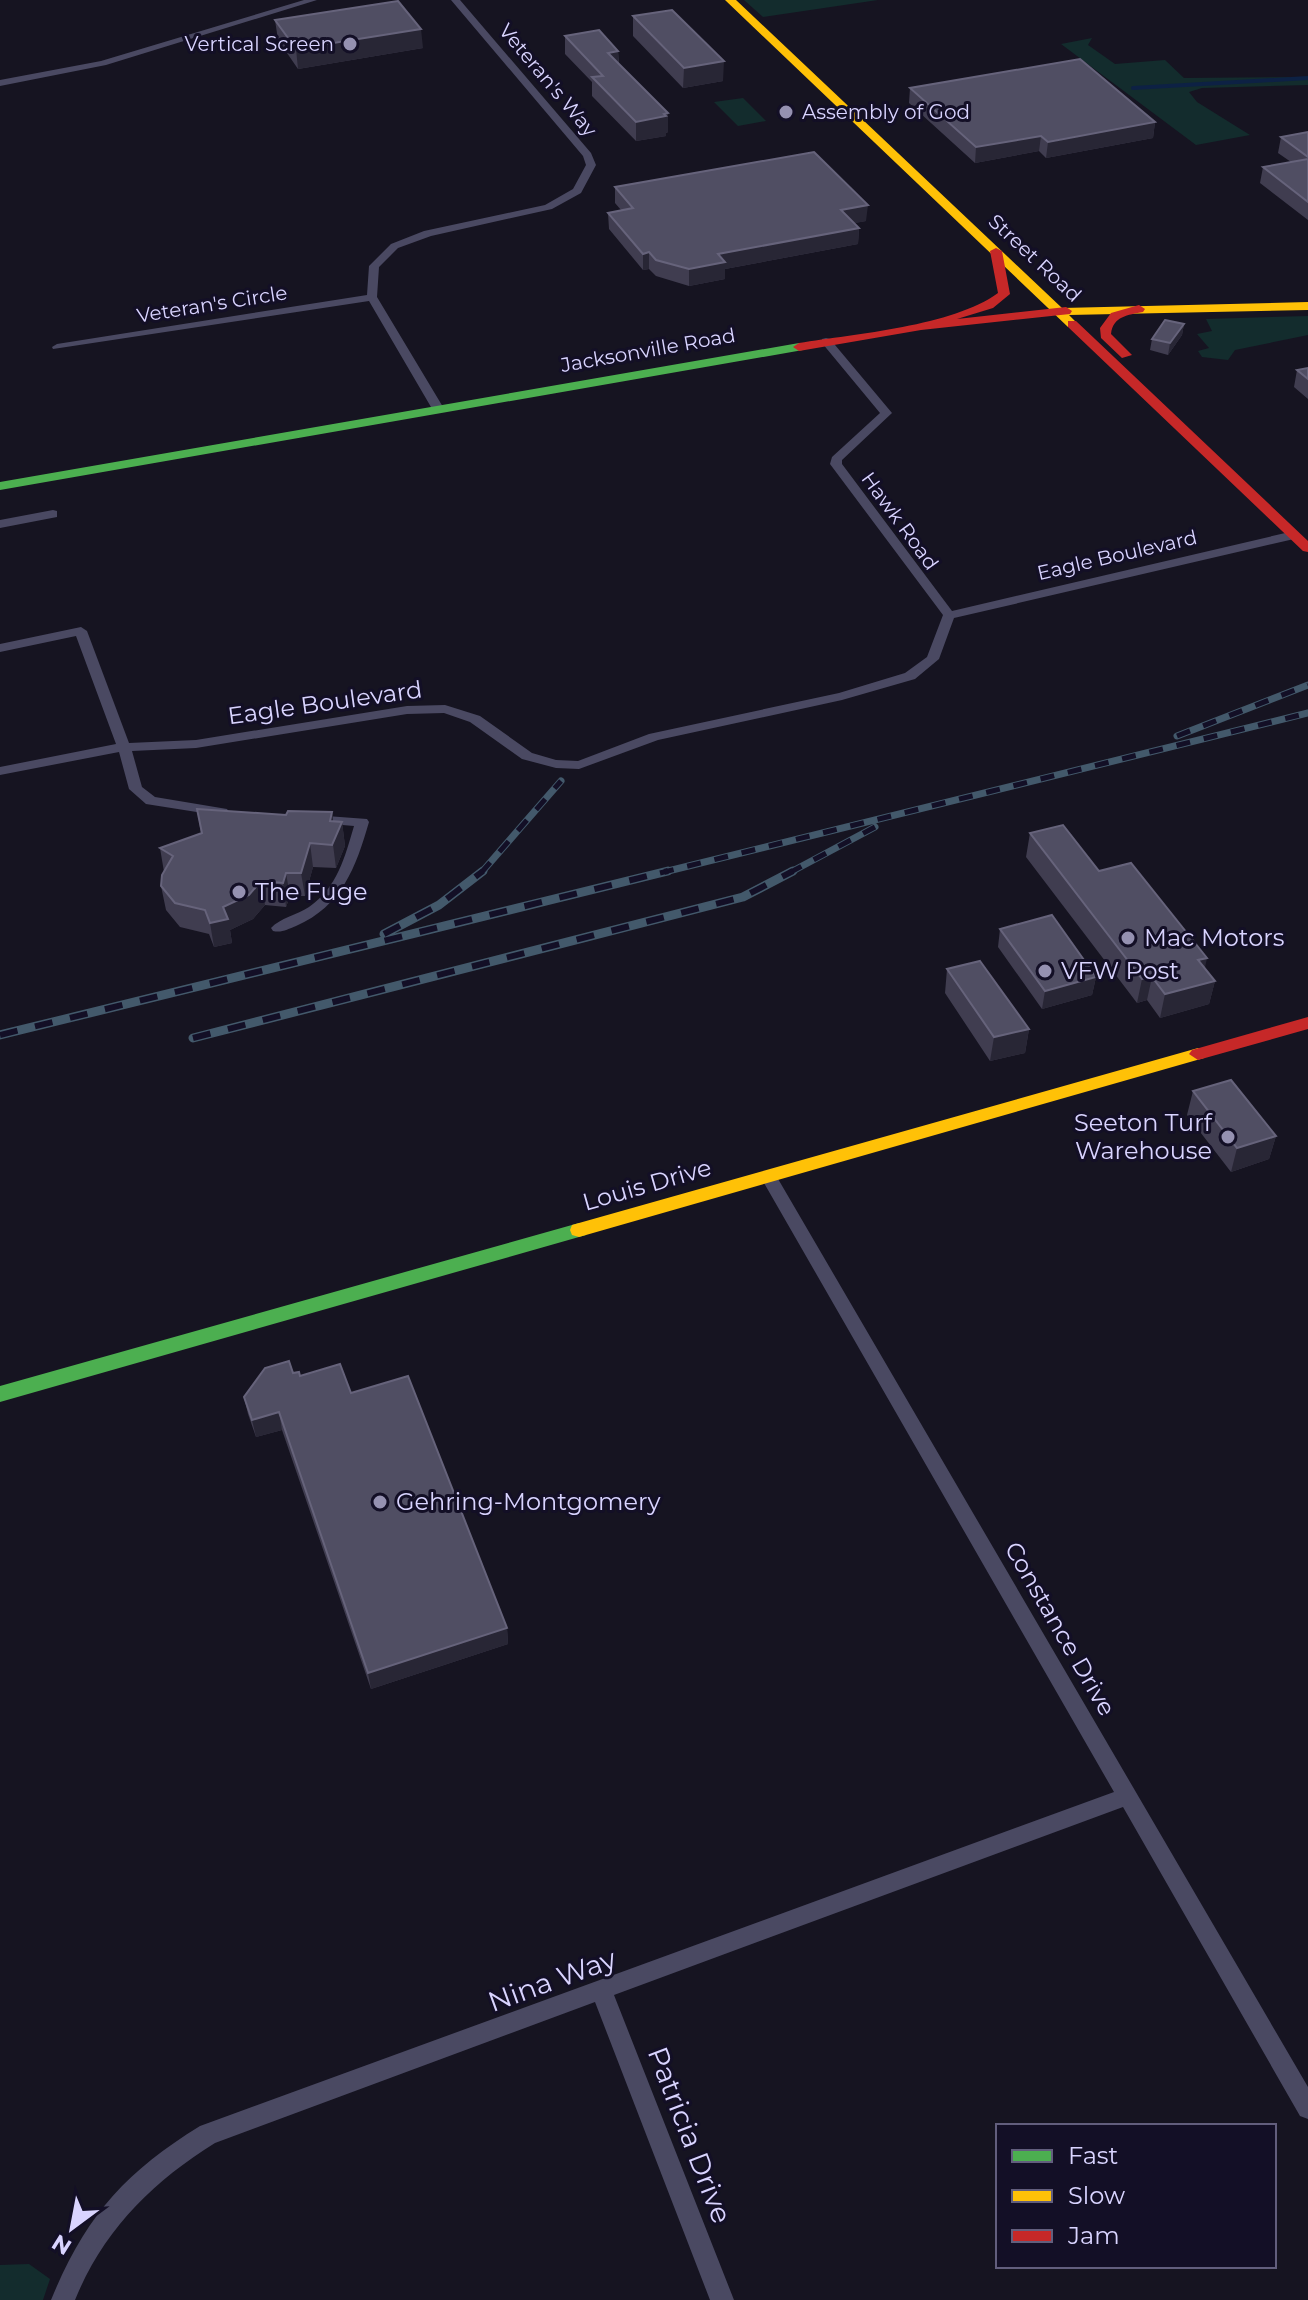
<svg xmlns="http://www.w3.org/2000/svg" width="1308" height="2300" font-family="Montserrat,sans-serif">
  <style>
    .green { fill: #132c2d }
    .lines { fill: none; stroke-linecap: round; stroke-linejoin: round }
    .stream { stroke: #0d2144; stroke-width: 4 }
    .street { fill: #4a4962; fill-rule: evenodd }
    .fast { fill: #4caf50; fill-rule: evenodd }
    .slow { fill: #ffc107; fill-rule: evenodd }
    .jam { fill: #c62828; fill-rule: evenodd }
    .rail-far1-casing { stroke: #43596b; stroke-width: 7 }
    .rail-casing { stroke: #43596b; stroke-width: 9 }
    .rail-far1 { stroke: #130f26; stroke-width: 5; stroke-dasharray: 14; stroke-linecap: butt }
    .rail { stroke: #130f26; stroke-width: 6; stroke-dasharray: 18; stroke-linecap: butt }
    .wall { fill: #403d50 }
    .shaded-wall { fill: #282635 }
    .building { fill: #504e63; stroke: #66637b; stroke-width: 2 }
    .poi-dot { fill: #9591b1; stroke: #130f26; stroke-width: 3 }
    .labels { text-anchor: middle; stroke-width: 6; stroke-linejoin: round; paint-order: stroke }
    .far-poi-label { font-size: 20px; fill: #d9d4ff; stroke: #130f26; text-anchor: end }
    .far-street-label { font-size: 20px; fill: #d9d4ff; stroke: #130f26 }
    .street-label { font-size: 24px; fill: #d9d4ff; stroke: #130f26 }
    .poi-label { font-size: 24px; fill: #d9d4ff; stroke: #130f26; text-anchor: start }
    .near-street-label { font-size: 28px; fill: #d9d4ff; stroke: #130f26 }
  </style>
  <rect width="100%" height="100%" fill="#161421"/>
  <!-- green -->
  <path class="green" d="M744,0H878L763,17Z
    M1092,38L1088,45L1115,64L1165,60L1184,78L1308,77V85L1202,88L1189,92L1197,102L1250,135L1196,145L1061,44Z
    M743,98L766,121L738,126L714,102Z
    M1308,316V335L1235,350L1228,360L1202,357L1198,351L1209,348L1197,334L1212,331L1206,319Z
    M29,2264L50,2279L43,2300H0V2265Z"/>
  <g class="lines">
    <!-- stream -->
    <path class="stream" d="M1133,88L1308,78"/>
    <!-- street -->
    <path class="street" d="M304,0H317L106,65L0,86V80L101,61Z
      M451,0H460L591,153L596,165L581,193L552,209L431,236L398,248L379,267L377,297L443,407L441,409L431,407L369,301L53,349L52,347L57,344L367,295L369,266L391,244L424,231L545,205L573,189L586,165L583,156Z
      M826,338L830,339L892,413L842,460V464L952,611L1294,531L1300,535L1294,539L954,618L939,659L915,679L842,700L658,740L579,769L556,768L522,759L470,722L444,713L407,714L196,748L132,751L142,787L155,797L227,809L229,812L227,815L222,816L146,804L129,789L119,752L0,775V767L116,744L76,636L0,652V644L81,627L87,631L129,743L196,740L407,706L445,705L480,716L532,753L556,760L578,761L649,734L839,693L905,673L927,657L943,615L830,464L832,457L880,413L822,343V339Z
      M53,510L57,511V517L0,528V520Z
      M313,815L367,819L369,822C356,867 342,906 296,926C288,929 282,933 273,931L271,928C280,918 297,915 309,907C337,888 345,857 354,826L308,822L306,819Z
      M768,1170L774,1172L1308,2087V2119L1300,2116L1123,1807L614,1995L734,2300H710L595,2002L215,2143C152,2182 103,2231 75,2300H51C85,2217 124,2173 200,2126L1114,1792L760,1176Z"/>
    <!-- fast -->
    <path class="fast" d="M799,343L803,344V350L0,490V482Z
      M579,1223L586,1225L588,1230L586,1235L0,1402V1386Z"/>
    <!-- slow -->
    <path class="slow" d="M725,0H736L1062,308L1308,302V310L1069,315L1078,324L1068,327Z
      M1198,1048L1207,1054L1204,1058L579,1237L572,1235L570,1230L572,1225L579,1223Z"/>
    <!-- jam -->
    <path class="jam" d="M996,248L1002,251L1010,294L993,308L957,319L1066,307L1072,311L1070,314L921,330L799,351L793,347L799,343C855,334 953,326 998,293L990,251Z
      M1139,305L1145,309L1143,312C1128,315 1113,316 1111,334L1132,355L1122,358L1101,338L1100,328L1111,313Z
      M1068,321H1076L1308,541V552L1303,551L1068,327Z
      M1308,1017V1029L1198,1060L1189,1054L1192,1050Z"/>
    <!-- rail-far1 casing -->
    <g class="rail-far1-casing">
      <path id="rail-far1" d="M1177,736L1308,685
        M481,873L561,781
        M660,873L1308,713
        M789,873L875,827"/>
    </g>
    <!-- rail casing -->
    <g class="rail-casing">
      <path id="rail" d="M384,934L439,905L483,871
        M0,1035L668,871
        M193,1038L743,897L793,871"/>
    </g>
    <!-- rail-far1 -->
    <use href="#rail-far1" class="rail-far1"/>
    <!-- rail -->
    <use href="#rail" class="rail"/>
  </g>
  <!-- wall -->
  <path class="wall" d="M633,16L723,81L683,88L633,36Z
    M275,20L423,48L298,69L278,40Z
    M565,36L618,51L619,64L668,113V132L666,133V136L636,141L592,96V82L565,54Z
    M910,88L1155,122L1153,138L1046,158L1039,151L975,163L909,103Z
    M1308,132V220L1260,183L1263,167L1291,162L1278,153L1281,137Z
    M615,187L866,221L854,223L859,228L858,244L725,269V279L689,286L656,276L649,269L643,270L609,229L608,213L621,210L615,203Z
    M1184,324L1182,335L1168,355L1150,350L1152,339Z
    M1308,368V399L1294,387L1297,370Z
    M197,809L286,815L332,812L333,822H342L345,846L336,868L313,867L305,896H290L286,907L265,905L253,919L230,930L232,943L214,947L209,934L180,927L166,910L161,886L164,872L160,848L201,834Z
    M1030,833L1099,871L1205,968L1215,981L1209,1004L1160,1018L1147,1000L1137,1003L1026,857Z
    M1000,929L1096,977L1092,995L1042,1009L998,947Z
    M947,969L1029,1029L1025,1053L990,1061L945,993Z
    M1193,1091L1276,1136L1269,1159L1231,1172L1187,1115Z
    M293,1373L351,1393L507,1628L508,1644L371,1689L282,1430L256,1437L248,1414L244,1397Z"/>
  <!-- shaded-wall -->
  <path class="shaded-wall" d="M421,29L423,48L298,69L296,49Z
    M618,51L619,70L608,53Z
    M724,61L723,81L683,88L684,68Z
    M668,113V132L666,133V136L636,141V122Z
    M1155,122L1153,138L1046,158L1048,142Z
    M1041,136L1039,151L975,163L976,147Z
    M868,205L866,221L840,226L841,210Z
    M859,228L858,244L725,269V279L689,286V269L718,254Z
    M649,252V269L643,270V254Z
    M1184,324L1182,335L1168,355L1170,343Z
    M332,812L335,836L342,822L345,846L336,868L330,821Z
    M310,843L313,867L305,896L301,873Z
    M286,873L290,896L286,907L283,883Z
    M261,881L265,905L253,919L230,930L232,943L214,947L210,923L223,907Z
    M1207,958L1202,982L1198,960Z
    M1096,977L1092,995L1042,1009L1045,991Z
    M1152,977L1147,1000L1137,1003L1142,979Z
    M1215,981L1209,1004L1160,1018L1165,994Z
    M1029,1029L1025,1053L990,1061L994,1037Z
    M1276,1136L1269,1159L1231,1172L1237,1148Z
    M279,1412L282,1430L256,1437L252,1420Z
    M507,1628L508,1644L371,1689L368,1673Z"/>
  <!-- building -->
  <path class="building" d="M398,1L421,29L296,49L275,20Z
    M672,10L724,61L684,68L633,16Z
    M599,30L618,51L608,53L668,113L664,114L666,116L636,122L592,77L603,76L565,36Z
    M1080,59L1155,122L1048,142L1041,136L976,147L910,88Z
    M1308,132V157L1281,137Z
    M814,152L868,205L841,210L859,228L718,254L725,262L689,269L656,260L649,252L643,254L608,213L633,208L615,187Z
    M1308,159V202L1263,167Z
    M1165,320L1184,324L1170,343L1152,339Z
    M1308,368V379L1297,370Z
    M197,809L286,815L288,811L332,812L330,821L342,822L332,845L310,843L301,873H286L283,883L261,881L249,895L223,907L228,919L210,923L205,910L175,903L161,886L162,875L173,856L160,848L202,833Z
    M1063,825L1099,871L1131,863L1207,958L1198,960L1215,981L1165,994L1152,977L1142,979L1030,833Z
    M1052,915L1096,977L1045,991L1000,929Z
    M980,961L1029,1029L994,1037L947,969Z
    M1231,1080L1276,1136L1237,1148L1193,1091Z
    M289,1361L293,1373L299,1372L300,1376L340,1364L351,1393L408,1376L507,1628L368,1673L279,1412L252,1420L244,1397L265,1368Z"/>
  <!-- markers -->
  <g class="poi-dot">
    <circle cx="350" cy="44" r="8"/>
    <circle cx="786" cy="112" r="8"/>
    <circle cx="239" cy="892" r="8"/>
    <circle cx="1128" cy="938" r="8"/>
    <circle cx="1045" cy="971" r="8"/>
    <circle cx="1228" cy="1137" r="8"/>
    <circle cx="380" cy="1502" r="8"/>
  </g>
  <g class="labels">
    <!-- far-poi labels -->
    <g class="far-poi-label">
      <text x="334" y="51">Vertical Screen</text>
      <text x="802" y="119" text-anchor="start">Assembly of God</text>
    </g>
    <!-- far-street labels -->
    <g class="far-street-label">
      <text transform="translate(548 80) rotate(50)" y="7">Veteran's Way</text>
      <text transform="translate(1035 258) rotate(43)" y="7">Street Road</text>
      <text transform="translate(212 304) rotate(-9)" y="7">Veteran's Circle</text>
      <text transform="translate(648 350) rotate(-10)" y="7">Jacksonville Road</text>
      <text transform="translate(900 521) rotate(54)" y="7">Hawk Road</text>
      <text transform="translate(1117 555) rotate(-13)" y="7">Eagle Boulevard</text>
    </g>
    <!-- street labels -->
    <g class="street-label">
      <text transform="translate(325 703) rotate(-8)" y="8">Eagle Boulevard</text>
      <text transform="translate(647 1185) rotate(-16)" y="8">Louis Drive</text>
      <text transform="translate(1060 1629) rotate(60)" y="8">Constance Drive</text>
    </g>
    <!-- poi labels -->
    <g class="poi-label">
      <text x="255" y="900">The Fuge</text>
      <text x="1144" y="946">Mac Motors</text>
      <text x="1061" y="979">VFW Post</text>
      <text x="1212" y="1131" text-anchor="end">Seeton Turf<tspan x="1212" dy="28">Warehouse</tspan></text>
      <text x="396" y="1510">Gehring-Montgomery</text>
    </g>
    <!-- near-street labels -->
    <g class="near-street-label">
      <text transform="translate(552 1980) rotate(-20)" y="10">Nina Way</text>
      <text transform="translate(690 2135) rotate(69)" y="10">Patricia Drive</text>
    </g>
  </g>
  <!-- legend -->
  <rect x="996" y="2124" width="280" height="144" fill="#130f26" stroke="#625e7d" stroke-width="2"/>
  <rect x="1012" y="2150" width="40" height="12" fill="#4caf50" stroke="#625e7d" stroke-width="2"/>
  <text x="1068" y="2164" font-size="24" fill="#d9d4ff">Fast</text>
  <rect x="1012" y="2190" width="40" height="12" fill="#ffc107" stroke="#625e7d" stroke-width="2"/>
  <text x="1068" y="2204" font-size="24" fill="#d9d4ff">Slow</text>
  <rect x="1012" y="2230" width="40" height="12" fill="#c62828" stroke="#625e7d" stroke-width="2"/>
  <text x="1068" y="2244" font-size="24" fill="#d9d4ff">Jam</text>
  <!-- north arrow -->
  <g transform="translate(72 2228) rotate(212)" stroke="#130f26" stroke-width="6" paint-order="stroke">
  <path d="M0-6L14 30L0 20L-14 30Z" fill="#d9d4ff"/>
  <text y="-12" font-size="22" font-weight="bold" text-anchor="middle" fill="#d9d4ff">N</text>
  </g>
</svg>
